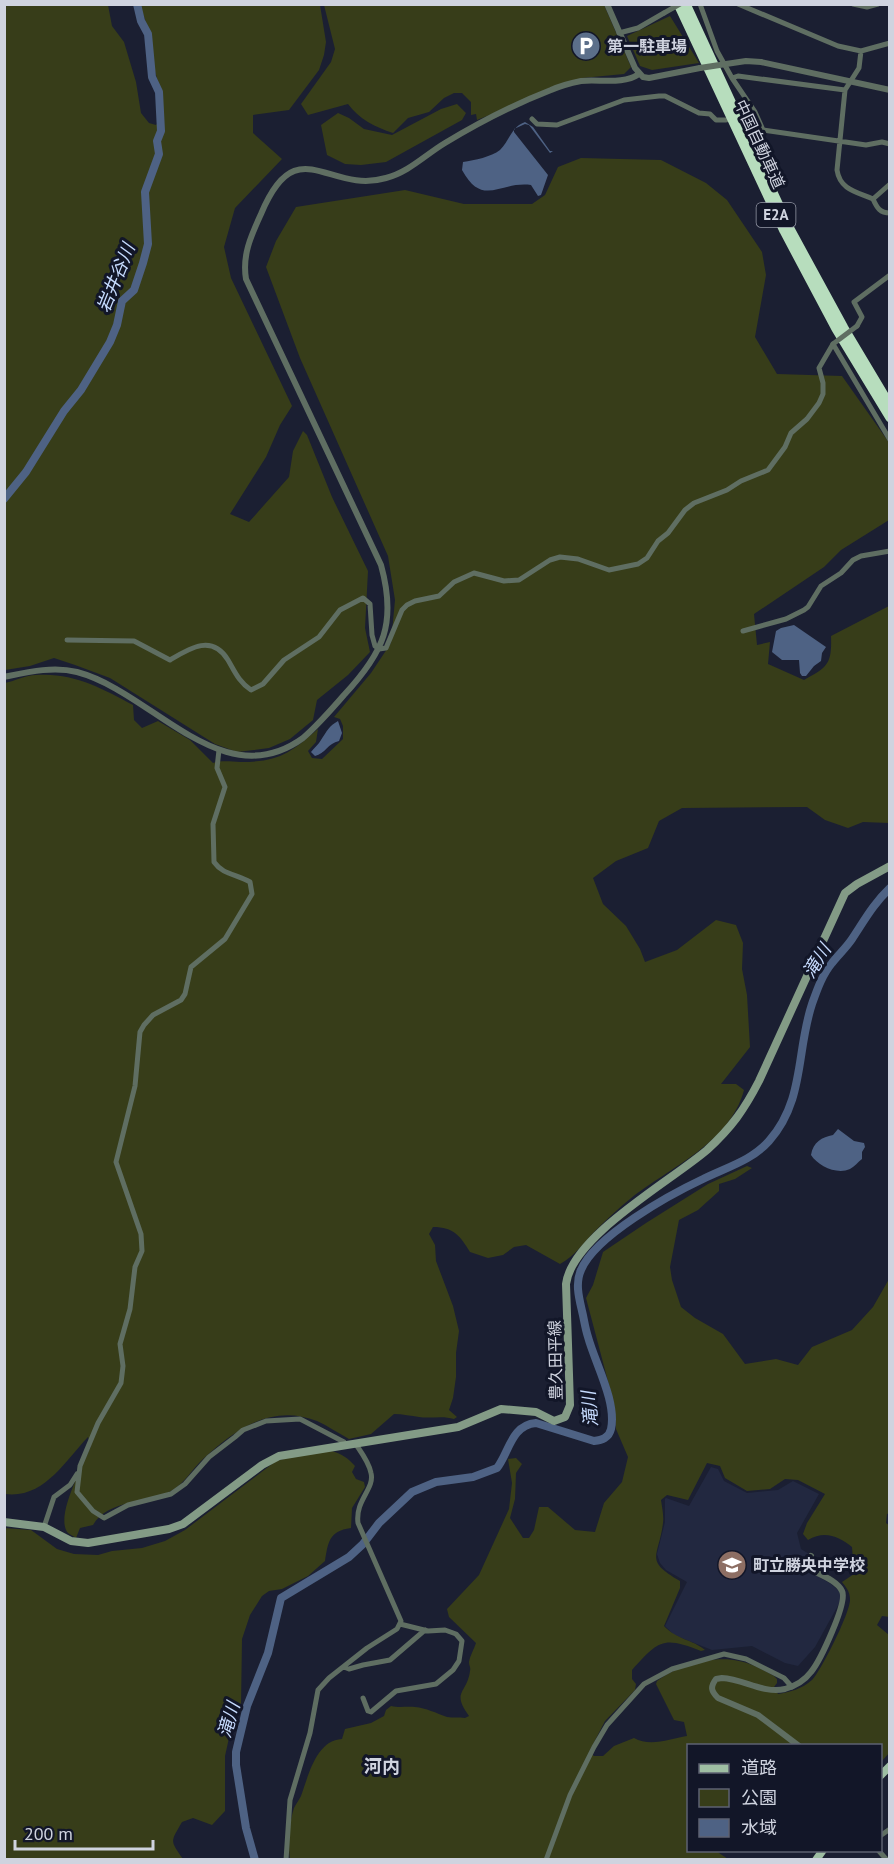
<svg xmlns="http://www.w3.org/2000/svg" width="894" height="1864" font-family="'PT Sans','Noto Sans JP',sans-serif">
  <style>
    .built { fill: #222840 }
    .green { fill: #373d19; fill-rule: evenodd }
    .water { fill: #4e6284 }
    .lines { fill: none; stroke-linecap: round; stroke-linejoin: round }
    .river { stroke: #4e6284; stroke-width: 8 }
    .minor { stroke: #5f6e62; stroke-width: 5 }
    .tertiary { stroke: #5f6e62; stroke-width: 6 }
    .secondary { stroke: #839b86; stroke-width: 8 }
    .primary { stroke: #9ebea3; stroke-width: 8 }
    .motorway { stroke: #b7ddbd; stroke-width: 9 }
    .minor-bridge { stroke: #5f6e62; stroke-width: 5 }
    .tertiary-bridge { stroke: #5f6e62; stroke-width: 6 }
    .labels { text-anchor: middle; stroke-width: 6; stroke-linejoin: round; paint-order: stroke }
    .shield { fill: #121628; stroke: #969aa8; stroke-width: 1.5 }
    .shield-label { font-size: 15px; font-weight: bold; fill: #cfd3df }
    .poi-label { font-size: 16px; font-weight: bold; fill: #cfd3df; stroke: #121628; text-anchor: start }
    .street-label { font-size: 16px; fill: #cfd3df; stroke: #121628 }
    .water-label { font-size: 18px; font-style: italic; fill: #c6dbfe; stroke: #121628 }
    .neighbourhood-label { font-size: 18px; font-weight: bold; fill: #cfd3df; stroke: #121628 }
  </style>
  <rect width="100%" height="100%" fill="#1b1f32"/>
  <!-- built -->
  <path class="built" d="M711,1467L718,1469L724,1481L747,1493L778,1490L793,1481L819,1494L797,1533L801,1549L809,1554L802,1567L831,1584L840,1592L841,1600L815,1647L798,1666L785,1663L752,1646L712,1650L674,1635L665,1626L687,1582L666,1570L660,1563L657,1554L665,1522V1499L666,1498L689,1506Z"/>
  <!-- green -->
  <path class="green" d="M5,5H108L112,26L124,42L136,82L141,113L149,123L156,125L161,119V91L152,62L151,37L140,5H320L326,42L324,55L319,70L289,110L253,115V133L282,159L235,208L224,247L231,278L292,406L280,425L266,457L230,514L249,522L289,477L293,451L303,431L307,435L332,497L368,571L365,628L370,652L348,675L317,700L313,720L290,739L269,748L237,752L215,744L110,678L75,665L54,658L30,666L5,670Z
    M324,5H604L631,67L624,74L582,78L477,120L476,114L471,115V102L462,93H454L444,98L429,112L408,118L393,133C375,127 359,119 348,104L308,115L301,104L331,62L335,49Z
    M670,16L699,63L652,70L640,66L627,36Z
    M457,104L466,113L462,120L386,162L361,165L345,164L327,155L321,125L338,113L349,118L364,129L392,135L441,109Z
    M581,158L661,160L706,183L727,200L762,252L766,275L755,337L777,374L842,376L890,444L889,520L841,550L824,567L754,614L757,645L770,642L768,664L804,680C828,667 832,664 831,636L889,606V823L863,822L848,828L825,820L807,807L682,808L659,821L648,848L616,861L593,878L603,904L626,926L640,949L645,962L677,950L716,920L736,925L743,943L742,969L747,995L750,1047L721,1084H736L744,1090C730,1143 670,1167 630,1199C619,1208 607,1219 596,1230C584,1242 575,1256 560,1264L526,1245L514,1247L503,1255L488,1258L470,1252C460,1236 454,1227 433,1227L429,1234L435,1245L436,1261L453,1306L459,1331L456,1353V1377L453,1398L449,1410L457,1417L454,1419C442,1415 431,1419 419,1417C411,1416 403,1414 394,1414L371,1434L349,1439C338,1433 328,1426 317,1421C271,1403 235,1430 203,1459C192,1469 184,1484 171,1491C147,1504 108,1499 93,1525L80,1528L76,1538C74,1536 70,1535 68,1533C54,1517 84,1464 91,1446L88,1437C65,1461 44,1499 5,1494V683C15,681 26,675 36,675C72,672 102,688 133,705L134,720L142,728L158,721L190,740L213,763C224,760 230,762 241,762C279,762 290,753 318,729L316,742L308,751L312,758L322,759L343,739V726L340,719L334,717L371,673L391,643L395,600L388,556L300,358L266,267L276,241L296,207L405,190L464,204H532L545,195L558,167Z
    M747,1166L752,1168L735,1179L719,1184V1191L698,1210L679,1220L670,1267L672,1280L681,1307L695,1318L723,1334L745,1364L776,1359L798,1365L812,1347L852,1330L873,1307L889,1279L890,1513L887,1514L886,1523L890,1526V1617L882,1616L877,1625L889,1635L890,1752L881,1762L880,1746H688V1850L716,1851L728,1859L290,1860C288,1845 289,1823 294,1808C296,1804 299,1800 301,1796C308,1777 316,1740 342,1739L345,1729L371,1723L384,1716L386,1710L391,1706C400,1708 406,1706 415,1707C426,1708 436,1713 447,1717C453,1718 459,1717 465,1718L469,1716C451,1691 467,1694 470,1671C471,1667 469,1666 469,1662C470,1656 474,1649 476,1643L449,1617L447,1609L479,1575L509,1509L512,1483L508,1459L516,1458L522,1464L516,1473L515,1499L510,1518L523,1538H529L534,1530L539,1507H548L575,1530L595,1532L604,1503L622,1482L628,1457L616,1429L614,1404L586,1298L593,1285L603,1252L646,1223L708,1184ZM707,1463L720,1466L725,1478L747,1491L770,1489L785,1479L798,1480L825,1494L807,1523L803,1534L808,1540C824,1530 839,1536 852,1547L854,1574L842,1582C846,1587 850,1592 850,1599C851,1611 821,1671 812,1680C802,1689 790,1692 778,1694L774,1687L777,1683V1679L774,1676C763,1670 751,1663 739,1661C714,1655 678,1665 657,1681L656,1684L674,1720L684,1722L687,1736C670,1739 650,1747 634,1738L614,1746L603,1756H594L589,1752L605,1721L635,1690L636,1684L632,1679V1670C659,1640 663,1636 701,1651L705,1650C692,1639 677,1640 664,1626L680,1588V1581C643,1560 659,1557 663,1523C664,1516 662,1507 661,1500L667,1495L688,1500Z
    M332,1451C342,1454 348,1458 355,1466L352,1472L356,1479L364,1482L365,1487L352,1508L351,1528C328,1531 328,1544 325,1561L308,1576L282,1589L269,1591L262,1596L250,1615L242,1639L241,1706L229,1738L225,1756V1811L212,1825L193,1818L182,1822C170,1843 170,1840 183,1859H5L4,1528L31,1530L57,1549L74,1554L98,1555L112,1551L142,1548L165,1541L185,1530L276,1461L300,1455Z"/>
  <!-- water -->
  <path class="water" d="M525,122L533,127L550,151H553L550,153L529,125L525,124L514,129V132L548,175L541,195L538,196L531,185C499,181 483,208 462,170L463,162C475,160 491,157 500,150C510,140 511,127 525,122Z
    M794,625L826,647L822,653L821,661L814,666L806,676H802L800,673L799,660H782L772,652L776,631L781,628Z
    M338,721L342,733L339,741C328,743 325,754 315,756L311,752C314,748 319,744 321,740C327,731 329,726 338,721Z
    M838,1129L854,1141L864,1143L865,1147L862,1152V1159C858,1162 854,1167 850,1169C837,1175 818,1166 811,1155C813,1142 822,1137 833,1135Z"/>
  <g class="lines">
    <!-- river -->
    <path class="river" d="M4,499L26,472L64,411L81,390L110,342L117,325L122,301L134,290L143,263L148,244L145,192L159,154L157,141L161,131L159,92L152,77L148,34L141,21L137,4
      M255,1860L246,1828L236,1765V1752L247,1706L268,1653L281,1598L349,1557L363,1544L379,1523L412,1492L436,1482L473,1477L497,1468C509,1453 511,1425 536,1423L594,1441C602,1440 609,1438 611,1429C617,1402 595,1363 588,1337C585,1328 584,1319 582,1311C579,1298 575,1283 581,1270C595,1236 669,1195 703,1179C727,1167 751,1161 769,1141C805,1100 796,1052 812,1004C817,990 822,975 832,963C838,955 846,948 852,939C864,921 874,903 890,888"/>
    <!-- minor -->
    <path class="minor" d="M700,4L717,51L732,78L755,112L763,130L866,145L882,142L890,144
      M738,4L838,46L861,51L890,43
      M853,4L867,7L878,4
      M619,33L638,28L664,13
      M861,51L859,68L845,90L837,170C840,190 857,192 873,199C877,208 880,213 890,213
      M732,78L738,76L845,90
      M532,119L537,124L557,125L624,100L659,96H665L699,113L710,114L716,120H726
      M745,121H758
      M873,199L890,184
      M857,326L862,317L854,302L890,275
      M833,344L890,440
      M743,631L786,619L804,610L808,607L821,586L841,573L853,560L861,556L890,551
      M67,640L134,641L170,660C190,648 212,634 228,660C235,672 239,682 251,690L263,684L284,660L319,637L340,610L363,598L370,604L372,635L375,646L379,649L386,648L402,610L407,605L415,601L439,596L454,582L474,573L504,581L519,580L550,560L560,557L578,559L609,570L638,564L647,558L658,541L668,533L685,510L694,503L727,490L741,481L768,470L785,447L791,433L807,419L819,403L823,394V383L819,368L833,344
      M219,750L217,768L225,787L213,824L214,862C223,875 237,874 250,882L252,894L225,939L191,967L185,994L181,1000L153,1015L144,1025L140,1032L135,1086L116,1162L141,1234L142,1251L135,1267L130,1309L120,1344L123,1366L121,1383L98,1423L80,1466L77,1492L93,1511L104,1518L128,1505L171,1494L185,1484L209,1457L235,1437L243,1430L266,1421L300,1419L344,1442L345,1445
      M44,1527L54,1497L70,1485L77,1474
      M344,1667L349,1669L363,1665L390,1660L425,1630
      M363,1698L368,1711L371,1712L396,1691L436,1684L453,1670L459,1661L462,1641L456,1634L445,1630L428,1631L400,1624
      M880,1836L890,1829
      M878,1850L887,1860
      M286,1860L290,1800L310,1733L318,1690L329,1678L367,1648L397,1629L401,1621L358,1523C355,1500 375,1489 371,1473C369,1462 361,1452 355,1443
      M546,1860L570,1795L594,1747L607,1725L644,1684L672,1669L724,1654L746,1659L784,1678L792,1687"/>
    <!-- tertiary -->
    <path class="tertiary" d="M607,4L635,68L643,77L649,78L700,68
      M726,64L746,61L761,62L890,90
      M4,677C28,672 53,666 77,672C153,692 222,797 303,738C318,725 331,710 344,695C384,652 397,623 381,565L246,279C242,255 251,236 261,214C297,128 328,195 386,178C409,172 425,155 445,143C478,123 515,104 551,90C560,86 571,83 581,81C600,79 623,85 639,74
      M799,1746L758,1715L718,1698C711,1691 710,1687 716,1679L722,1678C744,1679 763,1694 785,1689C795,1686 805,1680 811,1672C820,1661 848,1602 842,1591C837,1580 818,1574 808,1568L807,1564L811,1556"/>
    <!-- secondary -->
    <path class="secondary" d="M4,1522L44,1527L71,1541L88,1543L169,1529L183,1524L262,1465L279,1456L458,1427L501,1409L536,1412L554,1421L565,1417L570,1405L566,1284C572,1236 671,1181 707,1150C732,1127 744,1110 759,1081L845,893L857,884L890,866"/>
    <!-- primary -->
    <path class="primary" d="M880,1776L890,1766
      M816,1860L823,1850"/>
    <!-- motorway -->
    <path class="motorway" d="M678,4L784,231L836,329L890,418
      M686,4L789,227L844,328L890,405"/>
    <!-- minor-bridge -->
    <path class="minor-bridge" d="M664,13L680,4
      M833,344L857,326"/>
    <!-- tertiary-bridge -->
    <path class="tertiary-bridge" d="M700,68L726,64"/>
  </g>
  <!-- icons -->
  <defs>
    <g id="parking-disc" transform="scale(1.5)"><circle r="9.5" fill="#5c6f8a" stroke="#121628"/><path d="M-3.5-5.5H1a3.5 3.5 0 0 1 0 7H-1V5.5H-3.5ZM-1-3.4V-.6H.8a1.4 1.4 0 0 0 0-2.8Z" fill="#fff"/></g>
    <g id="school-disc" transform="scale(1.5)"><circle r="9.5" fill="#8d6e63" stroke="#121628"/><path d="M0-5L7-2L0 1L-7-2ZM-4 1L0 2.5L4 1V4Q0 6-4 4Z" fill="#fff"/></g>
  </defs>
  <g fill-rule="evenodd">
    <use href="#parking-disc" x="586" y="46"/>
    <use href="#school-disc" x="732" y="1565"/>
  </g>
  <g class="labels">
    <!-- shield labels -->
    <rect class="shield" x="756.5" y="203" width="39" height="24" rx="4.5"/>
    <g class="shield-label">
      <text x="776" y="220">E2A</text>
    </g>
    <!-- poi labels -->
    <g class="poi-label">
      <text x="607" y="52">第一駐車場</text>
      <text x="753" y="1571">町立勝央中学校</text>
    </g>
    <!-- street labels -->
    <g class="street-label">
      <text transform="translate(760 144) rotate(65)" y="6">中国自動車道</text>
      <text transform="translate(555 1360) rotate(-91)" y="6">豊久田平線</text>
    </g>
    <!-- water labels -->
    <g class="water-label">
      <text transform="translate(116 278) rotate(-68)" y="6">岩井谷川</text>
      <text transform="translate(817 961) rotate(-58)" y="6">滝川</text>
      <text transform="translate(590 1409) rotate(-95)" y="6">滝川</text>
      <text transform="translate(229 1720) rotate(-74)" y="6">滝川</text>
    </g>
    <!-- neighbourhood labels -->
    <g class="neighbourhood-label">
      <text x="382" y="1773">河内</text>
    </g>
  </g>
  <!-- border -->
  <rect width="894" height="1864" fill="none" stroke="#cfd3df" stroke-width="12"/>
  <!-- legend -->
  <rect x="687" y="1744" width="195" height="108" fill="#121628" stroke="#5e6271" stroke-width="1.5"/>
  <rect x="699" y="1764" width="30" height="9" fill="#9ebea3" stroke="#5e6271" stroke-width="1.5"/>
  <text x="741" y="1774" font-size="18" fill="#cfd3df">道路</text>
  <rect x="699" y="1789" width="30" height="18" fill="#373d19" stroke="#5e6271" stroke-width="1.5"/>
  <text x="741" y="1804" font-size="18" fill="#cfd3df">公園</text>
  <rect x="699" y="1819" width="30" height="18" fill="#4e6284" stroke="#5e6271" stroke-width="1.5"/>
  <text x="741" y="1834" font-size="18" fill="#cfd3df">水域</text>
  <!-- scale -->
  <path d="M15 1840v9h138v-9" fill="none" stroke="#cfd3df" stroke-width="3"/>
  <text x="24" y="1840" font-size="18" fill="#cfd3df" stroke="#121628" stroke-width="4.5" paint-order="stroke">200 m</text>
</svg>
